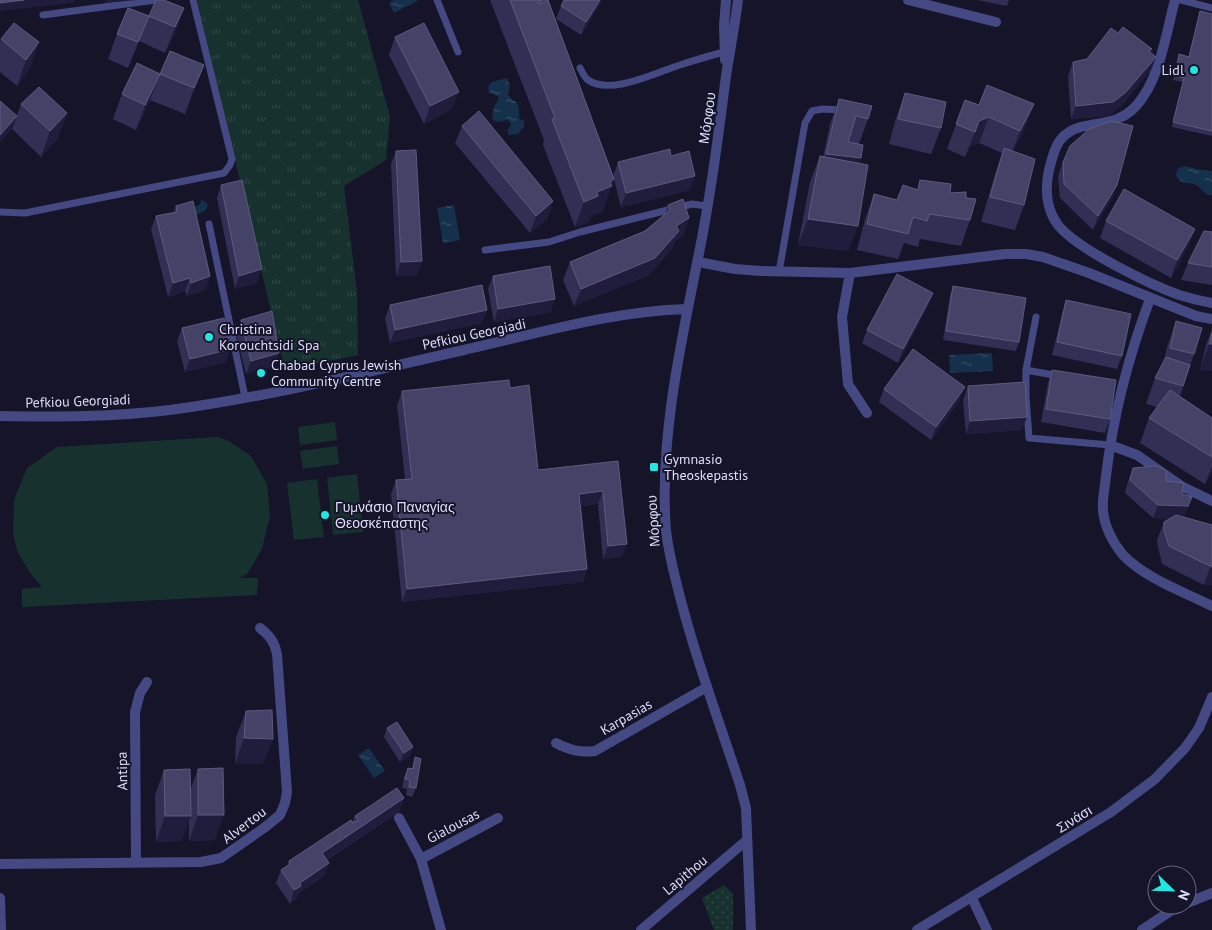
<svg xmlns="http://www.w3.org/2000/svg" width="1212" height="930" font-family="'PT Sans',sans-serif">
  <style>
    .grass { fill: url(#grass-tufts) }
    .park { fill: url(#park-dots) }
    .pitch { fill: #17322e }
    .water { fill: url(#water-ripples) }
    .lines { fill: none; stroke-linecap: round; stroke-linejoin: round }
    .service { stroke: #444983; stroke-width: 7 }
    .minor { stroke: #444983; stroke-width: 10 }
    .tertiary { stroke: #444983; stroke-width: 10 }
    .wall { fill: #322f55 }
    .shaded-wall { fill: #1f1c3c }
    .building { fill: #454267; stroke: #5d5b7e }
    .poi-dot { fill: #1fe7e2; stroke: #151429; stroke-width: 2 }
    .labels { text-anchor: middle; stroke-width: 4; stroke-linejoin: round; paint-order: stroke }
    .poi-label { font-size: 14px; fill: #dfdffc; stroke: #151429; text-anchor: start }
    .street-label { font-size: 14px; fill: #dfdffc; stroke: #151429 }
  </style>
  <defs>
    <pattern id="grass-tufts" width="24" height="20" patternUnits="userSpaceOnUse" patternTransform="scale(1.25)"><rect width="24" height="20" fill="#17322e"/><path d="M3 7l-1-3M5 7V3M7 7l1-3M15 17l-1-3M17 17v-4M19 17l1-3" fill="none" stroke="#2d4643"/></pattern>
    <pattern id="park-dots" width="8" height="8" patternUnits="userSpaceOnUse" patternTransform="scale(1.25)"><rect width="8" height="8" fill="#17322e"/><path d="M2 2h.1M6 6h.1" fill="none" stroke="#2d4643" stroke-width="1.8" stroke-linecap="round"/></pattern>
    <pattern id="water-ripples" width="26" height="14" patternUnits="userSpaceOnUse" patternTransform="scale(1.25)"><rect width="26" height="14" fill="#15304b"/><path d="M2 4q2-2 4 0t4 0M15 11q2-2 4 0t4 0" fill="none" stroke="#374e66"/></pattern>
  </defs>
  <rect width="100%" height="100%" fill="#151429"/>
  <!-- grass -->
  <path class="grass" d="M197,0H358L390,117L386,160L344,186L357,292L358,355L285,370Z"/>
  <!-- park -->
  <path class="park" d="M724,885L733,894V930H714L702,898Z"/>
  <!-- pitch -->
  <path class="pitch" d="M335,422L337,440L300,445L298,427Z
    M217,437L229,441L251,456L267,484L270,516L262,549L247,574L239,578H258L257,595L22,607V589L42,587L30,573L17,551L13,532L14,500L27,468L57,447Z
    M337,446L339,464L303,469L300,451Z
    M357,474L363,532L333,535L327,478Z
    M317,479L324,537L294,540L287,483Z"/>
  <!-- water -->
  <path class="water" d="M394,0H419L394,13L389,3Z
    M507,78L510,86L508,94C510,99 513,99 517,103C520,107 518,114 520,119L524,121V126L518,134L509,135L507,130L511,125L510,122L506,120C501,122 497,123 493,120C491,113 494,106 498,100V96L489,93L488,87L492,82Z
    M1185,166L1196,169L1212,171V195H1208C1203,192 1199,186 1194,184C1186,182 1181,185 1176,176L1177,169Z
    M202,200L208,204L206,210L196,215L192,205L195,207L199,205Z
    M454,205L460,240L443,243L437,208Z
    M992,353L993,371L950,373L949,355Z
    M369,748L385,771L374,778L358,755Z"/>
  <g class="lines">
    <!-- service -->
    <path class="service" d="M437,0L458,52
      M1181,0L1212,8
      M43,15L156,0
      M580,68C582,72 585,78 588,80C611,96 657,72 680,65C695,60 709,56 724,52
      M0,212L25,213L224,173L230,165L232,159L193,0
      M209,224L245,397
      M485,250L549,242L580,232L692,204L707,206
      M779,272L805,123L812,111L822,109L845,110
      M1036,317L1026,370V396L1029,438L1110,445
      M1026,370L1059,376"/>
    <!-- minor -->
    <path class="minor" d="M908,0L996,22
      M1175,0C1166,33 1160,80 1136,106C1113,131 1083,118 1064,136C1055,144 1052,159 1049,170C1045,188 1046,209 1058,225C1077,249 1149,284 1179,295C1189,298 1201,301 1212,303
      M698,262L735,269L761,271L850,273L1005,254H1026L1043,257L1089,273L1196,316L1212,319
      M850,273L842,317L848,384L867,413
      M1150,299C1129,355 1113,416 1106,476C1105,487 1102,499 1103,510C1104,526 1113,543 1123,555C1145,578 1184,592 1212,606
      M0,416C57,417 114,417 170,410C269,397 366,372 464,350C536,334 612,311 687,309
      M1110,445L1137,455L1183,487L1212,501
      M556,743C569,750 580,753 595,751L707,687
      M399,818L421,859L441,930
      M421,859L498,818
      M136,862L135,712L140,693L147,682
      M0,864L201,862L221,858L264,828L280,815L285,803L287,792L277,654C274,641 270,636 260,628
      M0,898L1,930
      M972,898L987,930
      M1187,903L1212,893
      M1142,930L1172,910L1182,905"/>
    <!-- tertiary -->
    <path class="tertiary" d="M738,0C735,25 730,50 726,76C718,138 710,201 697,263C680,347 659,444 666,530C669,558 677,585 684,612C700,671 721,727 740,785L746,808L751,930
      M725,60L724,26L726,0
      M641,930L747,840
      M917,930L1111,812L1155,779L1185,748L1199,728L1212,697"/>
  </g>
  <!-- wall -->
  <path class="wall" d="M490,0H549V2L613,176L618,162L671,156L690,190L621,207L614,179L602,212L591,216L589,222L575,227L543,145L544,140Z
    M977,0H1009L1007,6Z
    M600,4L581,35L556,19L561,6Z
    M184,8L174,34L165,53L139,41L128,68L108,59L117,34L149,16Z
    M1200,11L1212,14V136L1172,127L1183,82L1173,80L1178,59L1179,54L1189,57Z
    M1118,33L1152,49L1150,52L1156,57L1151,70L1121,106L1108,116L1071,119L1068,76L1073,62L1087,59Z
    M395,37L452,109L424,124L389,55Z
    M1,39L39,42L30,68L17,86L0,72V42Z
    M204,65L185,114L150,100L136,130L113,119L122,94L160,74Z
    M905,93L941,128L931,154L889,144L896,118Z
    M839,99L868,119L859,144L858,226L848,251L798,245L810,182L820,156L823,157L830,124Z
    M965,100L979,105L1034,104L1024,130L1013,151L1024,205L1015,230L981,222L995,174L1002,153L979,143L970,146L965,157L947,149Z
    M21,104L67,113L57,139L41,157L12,129Z
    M462,126L553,201L547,219L530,233L455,143Z
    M396,151L422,261L417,275L396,276L391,164Z
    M1063,162L1117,185L1112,198L1093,230L1060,198L1058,176Z
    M920,180L950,193L966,198L970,220L961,246L920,239L918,247L904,243L898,259L857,250L865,219L874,194L897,200L917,190Z
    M221,185L257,283L235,289L217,198Z
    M668,205L689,218L683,236L676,240L672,249L649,275L574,306L563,280L570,262L645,231L665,214Z
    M176,206L210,276L205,290L187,296L185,291L168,297L151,229L156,216L173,213Z
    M1106,221L1195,229L1188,246L1171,278L1100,238Z
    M1212,232V285L1181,280L1188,263Z
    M493,276L551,312L494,322L488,289Z
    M953,286L1019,342L1016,351L943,340L950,295Z
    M933,293L928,306L898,363L862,343L867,330Z
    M1066,300L1122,356L1117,369L1052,355L1062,314Z
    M390,305L482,323L390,343L385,318Z
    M241,320L274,366L246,374L236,334Z
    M1176,321L1194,354L1180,396L1212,418V471L1205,484L1140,443L1149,418L1157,407L1146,404L1155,378L1164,361L1167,347Z
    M182,328L226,362L185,372L177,341Z
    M1212,329V371L1200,370L1206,345Z
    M1052,370L1110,419L1105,433L1041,422L1048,383Z
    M968,386L1022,430L966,434L963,400Z
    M510,388L538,470L618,461L622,557L603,559L598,504L581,506L587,569L583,582L402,602L391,494L396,480L405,479L397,405L402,391Z
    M884,389L960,400L931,440L879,402Z
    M1133,468L1166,481L1182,494L1192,497L1184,517L1212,525V585H1204L1162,564L1158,547L1157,540L1164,522L1169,519L1153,518L1125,493L1128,481Z
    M246,711L263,764H235L236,737Z
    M387,728L410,756L400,762L384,737Z
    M415,757L416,788L412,797L406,795L407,789L402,788L404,777L408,768H412Z
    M198,769L215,840L189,841V820L181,841L156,842L155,795L164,770L190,790Z
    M404,798L399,812L327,860L329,863L324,876L298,894L296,899L290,904L276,883L281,870L287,866L289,861L352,822L355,816Z"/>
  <!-- shaded-wall -->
  <path class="shaded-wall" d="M24,0H75L73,3L0,11V3Z
    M106,0H137L104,3Z
    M600,0H602L600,4L581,35L586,22Z
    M184,8L174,34L165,53L175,27Z
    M39,42L30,68L17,86L26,60Z
    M1156,57L1151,70L1121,106L1108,116L1071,119L1076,106Z
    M204,65L194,91L185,114L194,88Z
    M160,74L150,100L136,130L145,105Z
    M459,92L452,109L424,124L430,106Z
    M1034,104L1024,130L1010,157L1020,131Z
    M67,113L57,139L41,157L50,131Z
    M17,116L12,129L0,143V135Z
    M989,117L979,143L970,146L965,157L979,121Z
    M826,154L861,158L852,184L817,180Z
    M695,176L690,190L621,207L626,193Z
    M614,179L602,212L591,216L589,222L575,227L584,202Z
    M1117,185L1112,198L1093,230L1098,216Z
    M553,201L547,219L530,233L536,216Z
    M689,218L683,236L676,240L672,249L649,275L574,306L581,289Z
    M808,219L858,226L848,251L798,245Z
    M1195,229L1188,246L1171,278L1177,260Z
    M422,261L417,275L396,276L401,262Z
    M262,269L257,283L235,289L239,276Z
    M210,276L205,290L187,296L191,283Z
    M190,278L185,291L168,297L173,283Z
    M933,293L928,306L898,363L903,349Z
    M555,299L551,312L494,322L498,309Z
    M487,310L482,323L390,343L395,330Z
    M1209,344H1212V371L1200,370Z
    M231,349L226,362L185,372L190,359Z
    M279,353L274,366L246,374L251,361Z
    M965,387L960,400L931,440L936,427Z
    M1027,417L1022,430L966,434L970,421Z
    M1212,466V471L1205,484Z
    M603,491L598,504L575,507L579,494Z
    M1158,505L1188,506L1183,520L1153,518Z
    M627,544L622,557L603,559L608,546Z
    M1210,567H1212V585H1204Z
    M587,569L583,582L402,602L407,589Z
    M244,738L273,739L263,764H235Z
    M413,747L410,756L400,762L404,753Z
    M404,798L399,812L317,866L322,853Z
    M198,815H224L215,840L189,841Z
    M165,816H191L181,841L156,842Z
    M329,863L324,876L298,894L296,899L290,904L294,890L300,883Z"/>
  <!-- building -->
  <path class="building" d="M0,0H24L0,3Z
    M156,0H164L184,8L175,27L149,16Z
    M510,0H543L538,2L539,4L548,0L614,179L610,182L612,186L597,192L598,196L584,202L552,119L555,118Z
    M564,0H600L586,22L561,6Z
    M128,8L149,16L138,42L117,34Z
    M1200,11L1212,14V131L1173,122L1184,78L1175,75L1179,54L1189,57Z
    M14,23L39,42L26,60L1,39Z
    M424,23L459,92L430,106L395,37Z
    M1123,27L1152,49L1149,51L1156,57L1125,93L1113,102L1076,106L1073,62L1087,59L1111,28L1118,33Z
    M170,51L204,65L194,88L160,74Z
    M137,63L160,74L145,105L122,94Z
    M987,85L1034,104L1020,131L989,117L979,121L975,132L956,124L965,100L979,105Z
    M39,87L67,113L50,131L21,104Z
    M905,93L946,102L941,128L898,119Z
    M839,99L872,106L868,119L856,116L848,142L863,145L861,158L826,154Z
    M0,101L17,116L0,135Z
    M479,111L553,201L536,216L462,126Z
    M1111,121L1133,126L1117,185L1098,216L1064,184L1063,162L1070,146L1089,129Z
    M1004,148L1035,159L1024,205L990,197Z
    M670,149L671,156L689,151L695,176L626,193L618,162Z
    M416,150L422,261L401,262L396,151Z
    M820,156L868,165L858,226L808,219Z
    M242,180L262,269L239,276L221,185Z
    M920,180L951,184L950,193L966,192V198L976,199L970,220L929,214L927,221L913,217L908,234L867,224L874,194L897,200L903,185L918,190Z
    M1124,189L1195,229L1177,260L1106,221Z
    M683,199L689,218L676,226L679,231L655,258L581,289L570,262L645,231L670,210L668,205Z
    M193,201L210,276L191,283L190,278L173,283L156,216L177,212L176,206Z
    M1204,231L1212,232V267L1188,263Z
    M550,266L555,299L498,309L493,276Z
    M897,274L933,293L903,349L867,330Z
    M482,285L487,310L395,330L390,305Z
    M953,286L1026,298L1019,342L946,331Z
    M1066,300L1131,314L1122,356L1057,342Z
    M272,311L279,353L251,361L241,320Z
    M224,318L231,349L190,359L182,328Z
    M1176,321L1202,328L1194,354L1170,348Z
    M1212,333V344H1209Z
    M913,349L965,387L936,427L884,389Z
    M1166,357L1190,365L1183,386L1155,378Z
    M1052,370L1116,380L1110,419L1046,409Z
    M509,380L510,388L529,385L538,470L618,461L627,544L608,546L603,491L579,494L587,569L407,589L396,480L412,479L402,391Z
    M1025,382L1027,417L970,421L968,386Z
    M1170,390L1212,418V457L1149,418Z
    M1156,466L1166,470V481L1184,483L1182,494L1192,497L1188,506L1158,505L1130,480L1133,468Z
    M1176,515L1212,525V567L1169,546L1164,530V522Z
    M272,710L273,739L244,738L246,711Z
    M397,722L413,747L404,753L387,728Z
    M415,757L421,759L416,788L409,787L410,780L405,779L408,768L413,769Z
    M223,768L224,815H198V769Z
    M190,769L191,816H165L164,770Z
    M397,788L404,798L322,853L329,863L300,883L301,886L294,890L281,870L290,864L289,861L351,820L353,823L358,820L355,816Z"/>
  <!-- markers -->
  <g class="poi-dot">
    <circle cx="1194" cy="70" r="5"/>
    <circle cx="209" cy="337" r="5"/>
    <circle cx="261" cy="373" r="5"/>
    <rect x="649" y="462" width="10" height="10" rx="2.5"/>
    <circle cx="325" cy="515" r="5"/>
  </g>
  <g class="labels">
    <!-- poi labels -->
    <g class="poi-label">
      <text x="1184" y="75" text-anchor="end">Lidl</text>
      <text x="219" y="334">Christina<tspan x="219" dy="16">Korouchtsidi Spa</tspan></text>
      <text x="271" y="370">Chabad Cyprus Jewish<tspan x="271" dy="16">Community Centre</tspan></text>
      <text x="664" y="464">Gymnasio<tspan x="664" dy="16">Theoskepastis</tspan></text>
      <text x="335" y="512">Γυμνάσιο Παναγίας<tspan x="335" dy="16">Θεοσκέπαστης</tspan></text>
    </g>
    <!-- street labels -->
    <g class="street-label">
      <text transform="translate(707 118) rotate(-82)" y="5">Μόρφου</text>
      <text transform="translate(474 334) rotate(-12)" y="5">Pefkiou Georgiadi</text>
      <text transform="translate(78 401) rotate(-2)" y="5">Pefkiou Georgiadi</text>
      <text transform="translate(653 521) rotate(-94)" y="5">Μόρφου</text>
      <text transform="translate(626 717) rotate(-30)" y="5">Karpasias</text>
      <text transform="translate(122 771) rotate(-91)" y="5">Antipa</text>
      <text transform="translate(1074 819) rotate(-32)" y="5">Σινάσι</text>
      <text transform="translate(244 825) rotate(-37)" y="5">Alvertou</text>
      <text transform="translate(453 826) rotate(-28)" y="5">Gialousas</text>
      <text transform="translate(685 875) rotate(-40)" y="5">Lapithou</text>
    </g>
  </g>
  <!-- north arrow -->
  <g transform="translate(1172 890) rotate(113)"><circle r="24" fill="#151429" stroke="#66657d"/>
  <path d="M0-4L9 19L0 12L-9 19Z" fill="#1fe7e2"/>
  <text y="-8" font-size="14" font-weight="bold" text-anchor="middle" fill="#dfdffc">N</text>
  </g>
</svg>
